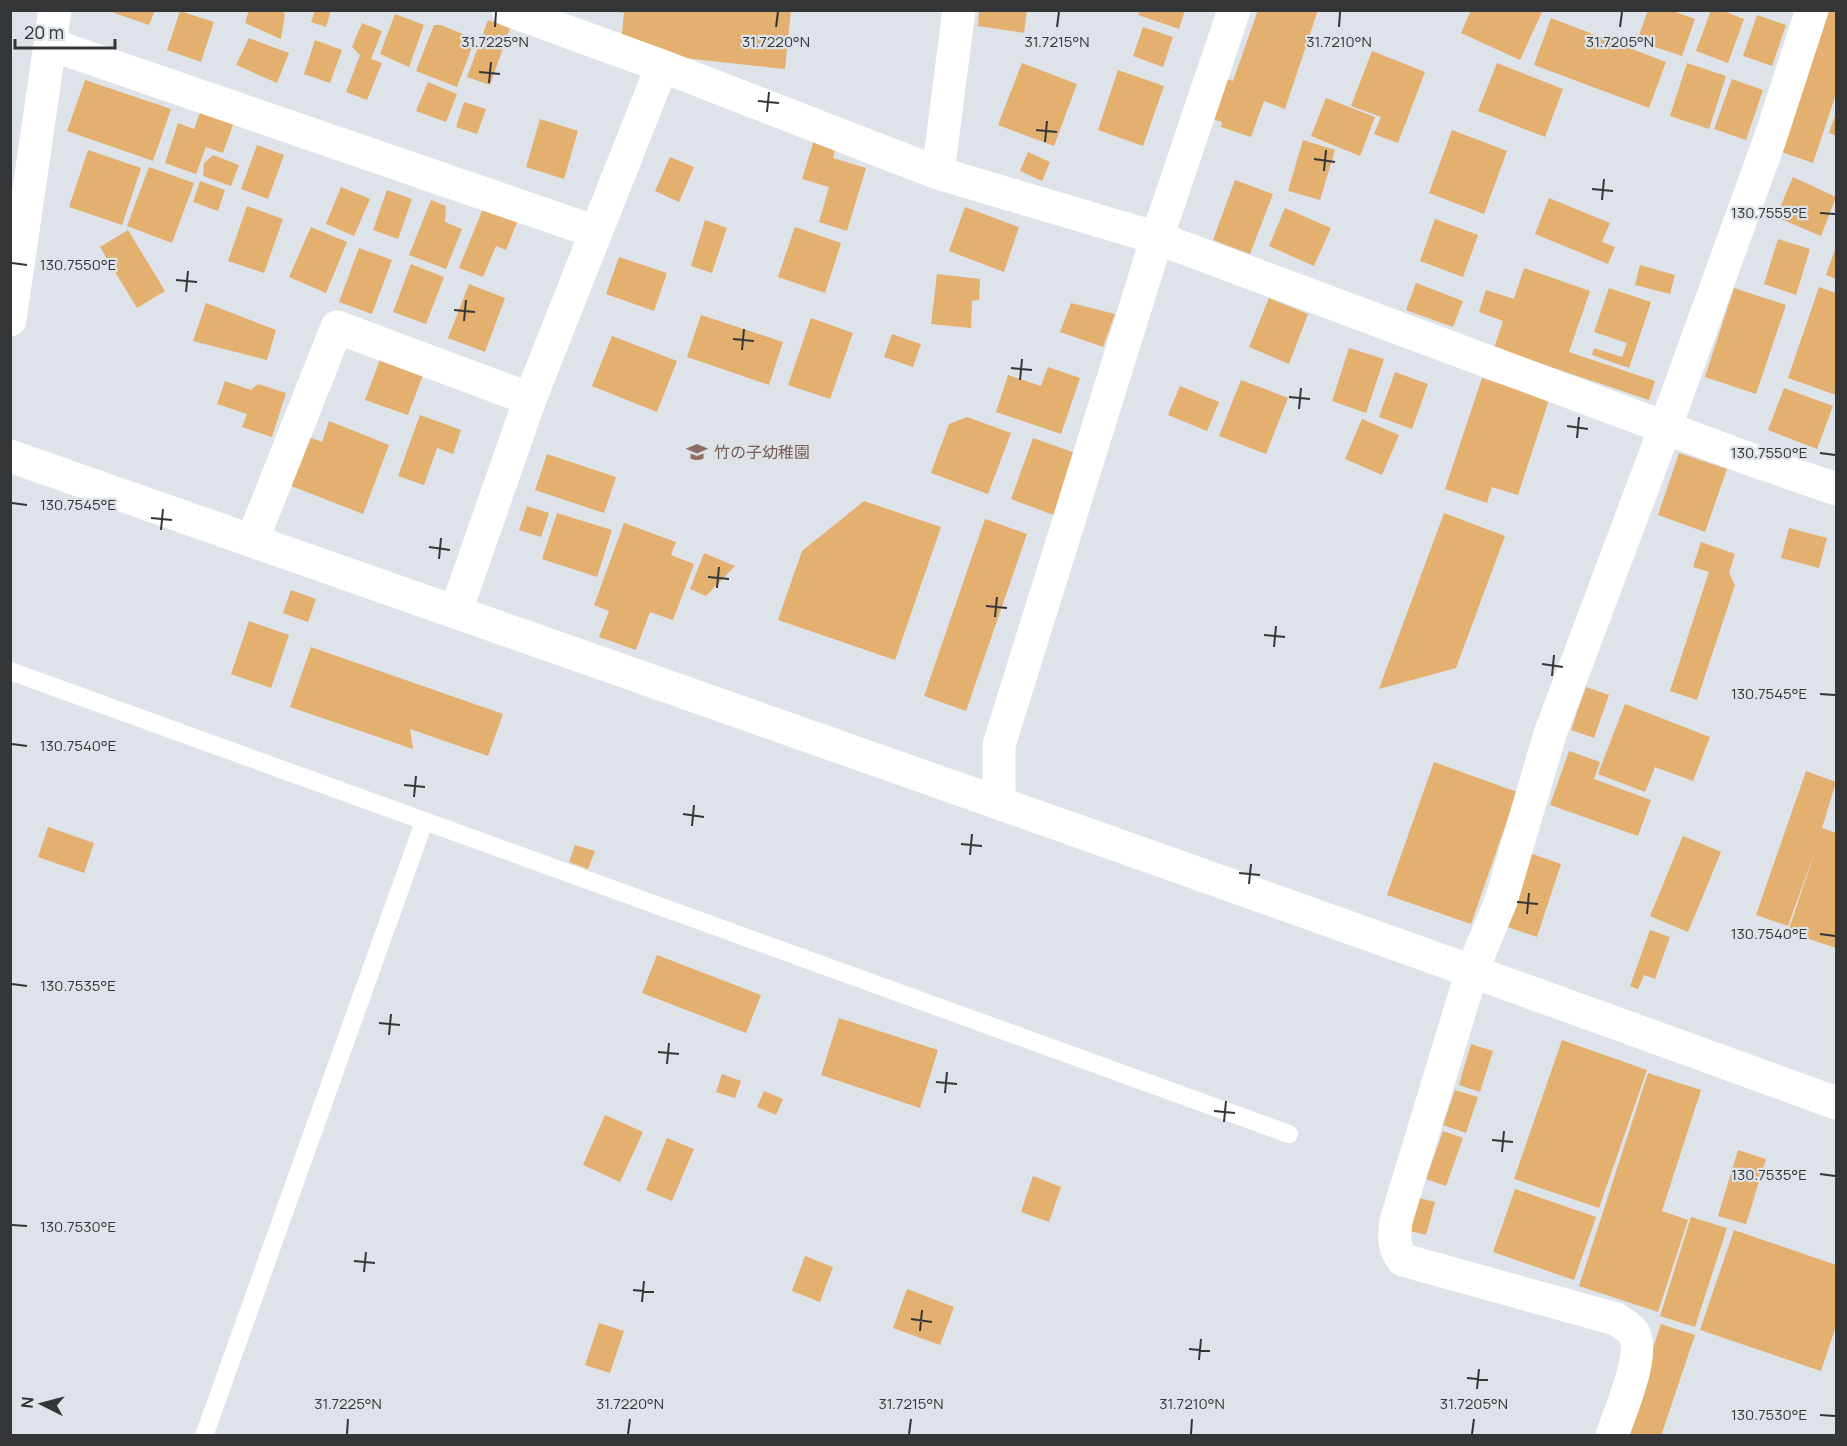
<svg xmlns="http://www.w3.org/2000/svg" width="1847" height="1446" font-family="Manrope,'Noto Sans JP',sans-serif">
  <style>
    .building { fill: #e4b070 }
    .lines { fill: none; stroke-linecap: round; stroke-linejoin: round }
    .lane { stroke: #fff; stroke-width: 18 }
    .street { stroke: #fff; stroke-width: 33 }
    .secondary { stroke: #fff; stroke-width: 33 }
    .ticks { fill: none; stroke: #333537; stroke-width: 2 }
    .labels { text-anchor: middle; stroke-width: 4.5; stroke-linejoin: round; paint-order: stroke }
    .education-label { font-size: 16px; fill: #785e54; stroke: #dee2e9; text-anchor: start }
    .ticks-label { font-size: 15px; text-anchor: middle; fill: #333537; stroke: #dee2e9; stroke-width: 4.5; stroke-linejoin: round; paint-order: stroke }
  </style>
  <rect width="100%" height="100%" fill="#dee2e9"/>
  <!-- building -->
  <path class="building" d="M106,10H155L149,25Z
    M249,10H275L285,13L281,39L245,23Z
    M315,10H331L326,27L311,22Z
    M617,10H791L785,69L620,51L624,13L617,12Z
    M979,10H1027L1024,33L978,26Z
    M1140,10H1185L1179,29L1138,15Z
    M1258,10H1318L1285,109L1264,101L1251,137L1221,127L1222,122L1209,118L1224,78L1233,81Z
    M1471,10H1543L1520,60L1461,33Z
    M1648,10H1670L1695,19L1682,56L1637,41Z
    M1711,10H1721L1744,19L1728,63L1696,51Z
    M1824,10H1836V94L1813,163L1776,150Z
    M180,11L214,22L201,62L167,50Z
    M395,14L424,25L409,67L380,54Z
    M1757,15L1786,25L1772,66L1743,56Z
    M1551,18L1666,62L1649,108L1534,65Z
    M488,20L510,28L490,85L467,77Z
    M362,23L382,31L371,59L382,63L367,100L346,92L360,55L352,47Z
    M434,25H441L475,39L457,87L416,71Z
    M1143,27L1173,37L1163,67L1133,56Z
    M249,38L289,53L277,83L236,65Z
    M315,40L342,50L330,83L304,74Z
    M1372,51L1425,72L1398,143L1374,134L1381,117L1351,106Z
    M1022,63L1077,84L1054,146L998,125Z
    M1497,63L1563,89L1545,137L1478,111Z
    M1687,63L1726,76L1709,129L1670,116Z
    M1118,70L1164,86L1143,146L1098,130Z
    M1732,79L1763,90L1746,140L1714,129Z
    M85,80L171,109L153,161L67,131Z
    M428,82L457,94L446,122L416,111Z
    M1326,98L1375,117L1360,156L1311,136Z
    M464,102L486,109L477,134L456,127Z
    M202,107L235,119L223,153L206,147L196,174L165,163L178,123L194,129Z
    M1836,113V136L1829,133Z
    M540,119L578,131L564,179L526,167Z
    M1452,130L1507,151L1484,214L1429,193Z
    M814,140L836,147L833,158L866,168L847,231L819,222L829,187L802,179Z
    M1303,140L1335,150L1320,200L1288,191Z
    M257,145L284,155L268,199L241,189Z
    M88,150L141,168L122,225L69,207Z
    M1028,152L1050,162L1042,181L1020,171Z
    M213,155L239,165L231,186L203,176L204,163Z
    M670,157L694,167L679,202L655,191Z
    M149,167L194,183L172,243L127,226Z
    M1793,177L1836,197L1821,236L1776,217Z
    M1235,180L1273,194L1250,254L1213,240Z
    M200,181L225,190L218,211L193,202Z
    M341,187L370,199L354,236L326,224Z
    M387,190L412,199L398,239L373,230Z
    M1549,198L1610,223L1602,242L1615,247L1608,264L1535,234Z
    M431,200L446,206L445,222L462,229L446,269L409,255Z
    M247,206L283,219L264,273L228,261Z
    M484,206L518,220L506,250L496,246L483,277L459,268Z
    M965,207L1019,227L1004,272L949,251Z
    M1285,208L1331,228L1314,266L1269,246Z
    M1435,219L1478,235L1463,277L1420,261Z
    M705,220L727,228L712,273L691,266Z
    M311,227L347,242L326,293L289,277Z
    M795,227L841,243L825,293L778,277Z
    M128,230L165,291L137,308L100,247Z
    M1778,239L1810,249L1796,295L1764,284Z
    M1836,247V279L1826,275Z
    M359,248L392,260L372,314L339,302Z
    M619,257L667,273L654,311L606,294Z
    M411,264L444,277L426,324L393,312Z
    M1640,265L1675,275L1670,294L1635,285Z
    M1524,268L1590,291L1569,352L1655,381L1649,400L1494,348L1503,321L1479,312L1486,290L1514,299Z
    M937,274L980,279L979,300L972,301L971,328L931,324Z
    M1416,283L1463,301L1453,327L1406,310Z
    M469,284L505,298L485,352L448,338Z
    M1819,287L1836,293V395L1788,378Z
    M1609,288L1651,302L1629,368L1592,355L1594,348L1622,357L1627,343L1594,332Z
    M1734,288L1786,305L1756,394L1705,377Z
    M1269,298L1308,314L1289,364L1249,347Z
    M206,303L276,330L267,360L193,341Z
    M1071,303L1115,314L1103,347L1060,332Z
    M701,315L783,342L769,385L687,357Z
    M811,318L853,333L830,399L788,385Z
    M892,334L921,344L913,367L884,357Z
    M612,336L677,361L657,412L592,386Z
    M1349,348L1384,359L1366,413L1332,401Z
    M381,357L424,372L408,415L365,400Z
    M1048,367L1080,378L1061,434L996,412L1008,375L1041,386Z
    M1395,372L1428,384L1412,429L1379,417Z
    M1482,378L1549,400L1518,495L1492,487L1487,503L1445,489Z
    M1241,380L1288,398L1266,454L1219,436Z
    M225,381L251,390L258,384L286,393L272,437L242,427L247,414L217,404Z
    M1180,386L1219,402L1207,431L1168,415Z
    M1784,388L1833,406L1817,449L1768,430Z
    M420,415L461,430L453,454L437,448L424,485L398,476Z
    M967,417L1011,433L988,494L931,473L949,424Z
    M1362,419L1399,435L1382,475L1345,459Z
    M329,421L389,445L363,514L286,484L304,435L322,442Z
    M1033,438L1078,454L1056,516L1011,499Z
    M1679,453L1727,469L1705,532L1658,515Z
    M547,454L616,477L604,513L535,490Z
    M864,501L941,527L895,660L778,620L802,551Z
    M527,506L549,513L541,537L519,530Z
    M557,513L612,530L597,577L542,559Z
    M1444,513L1505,536L1456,668L1379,689Z
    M985,519L1027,534L966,711L924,696Z
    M624,523L676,542L671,555L694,564L673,620L650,612L636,650L599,637L609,611L594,605Z
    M1789,528L1827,538L1819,568L1781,558Z
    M1701,542L1735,554L1729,573L1735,585L1697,700L1670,691L1709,572L1693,567Z
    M704,553L735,566L706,596L690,589Z
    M291,590L316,599L308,622L283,613Z
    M249,621L289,635L271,688L231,674Z
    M311,647L503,714L488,756L410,729L413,749L290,707Z
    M1586,687L1609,695L1594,738L1571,730Z
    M1625,704L1710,737L1693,781L1655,767L1645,792L1598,774Z
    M1569,751L1600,762L1594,779L1651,800L1638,836L1550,805Z
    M1434,762L1517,792L1471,924L1387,895Z
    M1806,771L1836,782L1822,828L1836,833V948L1788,932L1816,848L1788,926L1756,915Z
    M48,827L94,843L84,873L38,857Z
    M1683,836L1721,852L1688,932L1650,916Z
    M575,845L595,851L588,869L569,862Z
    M1524,851L1561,864L1537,937L1499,924Z
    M1650,930L1670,937L1655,979L1644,975L1638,989L1630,986Z
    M657,955L761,995L746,1033L642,993Z
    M839,1018L938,1050L920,1108L821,1075Z
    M1562,1040L1647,1070L1599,1208L1514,1179Z
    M1471,1044L1493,1051L1480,1092L1459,1085Z
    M1648,1073L1701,1090L1662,1211L1688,1220L1658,1312L1579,1286Z
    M722,1074L741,1081L735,1098L716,1092Z
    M1455,1090L1478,1097L1466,1133L1443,1125Z
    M764,1091L783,1099L776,1115L757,1107Z
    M605,1115L643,1132L620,1182L583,1165Z
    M1443,1131L1463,1138L1446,1186L1426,1179Z
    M667,1138L694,1149L672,1201L646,1190Z
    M1738,1150L1766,1159L1746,1224L1718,1216Z
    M1033,1176L1061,1187L1049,1222L1021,1212Z
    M1515,1189L1596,1217L1574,1280L1493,1252Z
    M1419,1198L1435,1202L1426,1235L1410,1231Z
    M1691,1217L1727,1228L1695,1327L1660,1316Z
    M1734,1230L1836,1265V1326L1821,1371L1700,1330Z
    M805,1256L833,1267L820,1302L792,1291Z
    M907,1289L954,1307L940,1345L893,1328Z
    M599,1323L624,1331L610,1373L585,1365Z
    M1661,1324L1695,1335L1661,1436H1624Z"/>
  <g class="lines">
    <!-- lane -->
    <path class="lane" d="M10,671L1289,1134
      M204,1436L424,822"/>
    <!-- street -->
    <path class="street" d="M508,10L662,66L938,173L1157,238L1752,460L1836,489
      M52,45L596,232
      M938,173L959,10
      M252,541L337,327L530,399
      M456,611L530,399L662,66
      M999,803V745L1157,238L1234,10
      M1612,1436C1619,1414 1648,1350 1632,1331C1628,1326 1621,1323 1616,1319L1403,1260C1393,1247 1394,1237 1396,1221L1472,971L1501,901L1550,734L1665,428L1770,139L1812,10"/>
    <!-- secondary -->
    <path class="secondary" d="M10,320L55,10
      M10,456C620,670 1230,882 1836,1103"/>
  </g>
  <!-- ticks -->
  <path class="ticks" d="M495,27L496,12M776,27L778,12M1057,27L1059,12M1339,27L1340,12M1620,27L1622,12M479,72L500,74M489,83L491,62M758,101L779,103M767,112L769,92M1036,130L1057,132M1045,142L1047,121M1314,159L1335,162M1324,171L1326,150M1592,189L1613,191M1602,200L1604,179M1820,213L1835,214M12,263L27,265M176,280L197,282M186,292L188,271M454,310L475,312M464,321L466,300M733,339L754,341M742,350L744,329M1011,368L1032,370M1020,380L1022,359M1289,397L1310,399M1299,409L1301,388M1567,426L1588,429M1577,438L1579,417M1820,453L1835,455M12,503L27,505M151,518L172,520M161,530L163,509M429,547L450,550M439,559L441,538M708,577L729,579M717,588L719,567M986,606L1007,608M995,617L997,597M1264,635L1285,637M1274,647L1276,626M1542,664L1563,667M1552,676L1554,655M1820,694L1835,695M12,744L27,746M404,785L425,787M414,797L416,776M683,814L704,817M692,826L694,805M961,844L982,846M970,855L972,834M1239,873L1260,875M1249,884L1251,864M1517,902L1538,904M1527,914L1529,893M1820,934L1835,936M12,984L27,986M379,1023L400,1025M389,1035L391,1014M658,1052L679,1054M667,1064L669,1043M936,1082L957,1084M945,1093L947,1072M1214,1111L1235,1113M1224,1122L1226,1101M1492,1140L1513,1142M1502,1152L1504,1131M1820,1174L1835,1176M12,1225L27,1226M354,1261L375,1263M364,1272L366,1252M633,1290L654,1292M642,1302L644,1281M911,1319L932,1322M920,1331L922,1310M1189,1349L1210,1351M1199,1360L1201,1339M1467,1378L1488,1380M1477,1389L1479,1369M1820,1415L1835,1416M347,1434L348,1419M628,1434L630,1419M909,1434L911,1419M1191,1434L1192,1419M1472,1434L1474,1419"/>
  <!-- icons -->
  <defs>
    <g id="school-bare" transform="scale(1.62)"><path d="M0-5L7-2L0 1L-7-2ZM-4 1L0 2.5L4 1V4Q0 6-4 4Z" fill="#8d6e63" stroke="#dee2e9" stroke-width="2.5" paint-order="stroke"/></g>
  </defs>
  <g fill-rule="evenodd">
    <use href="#school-bare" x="697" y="452"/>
  </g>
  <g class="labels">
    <!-- education labels -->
    <g class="education-label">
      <text x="714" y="458">竹の子幼稚園</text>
    </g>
  </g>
  <g class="ticks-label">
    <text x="495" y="47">31.7225°N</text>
    <text x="776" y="47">31.7220°N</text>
    <text x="1057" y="47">31.7215°N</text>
    <text x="1339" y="47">31.7210°N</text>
    <text x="1620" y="47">31.7205°N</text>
    <text x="1769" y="218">130.7555°E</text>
    <text x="78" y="270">130.7550°E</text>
    <text x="1769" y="458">130.7550°E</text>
    <text x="78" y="510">130.7545°E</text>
    <text x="1769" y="699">130.7545°E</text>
    <text x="78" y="751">130.7540°E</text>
    <text x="1769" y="939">130.7540°E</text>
    <text x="78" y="991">130.7535°E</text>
    <text x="1769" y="1180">130.7535°E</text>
    <text x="78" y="1232">130.7530°E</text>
    <text x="348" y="1409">31.7225°N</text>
    <text x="630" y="1409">31.7220°N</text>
    <text x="911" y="1409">31.7215°N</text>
    <text x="1192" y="1409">31.7210°N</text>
    <text x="1474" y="1409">31.7205°N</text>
    <text x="1769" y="1420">130.7530°E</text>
  </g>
  <!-- border -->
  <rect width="1847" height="1446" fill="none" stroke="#333537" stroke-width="24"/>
  <!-- north arrow -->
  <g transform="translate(42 1404) rotate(276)" stroke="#dee2e9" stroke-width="4.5" paint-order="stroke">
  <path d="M0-4.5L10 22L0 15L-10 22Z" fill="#333537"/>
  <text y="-9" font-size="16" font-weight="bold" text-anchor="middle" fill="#333537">N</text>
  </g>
  <!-- scale -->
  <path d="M15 39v9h100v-9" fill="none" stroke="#333537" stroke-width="3"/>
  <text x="24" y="39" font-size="18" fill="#333537" stroke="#dee2e9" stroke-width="4.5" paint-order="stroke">20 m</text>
</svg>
